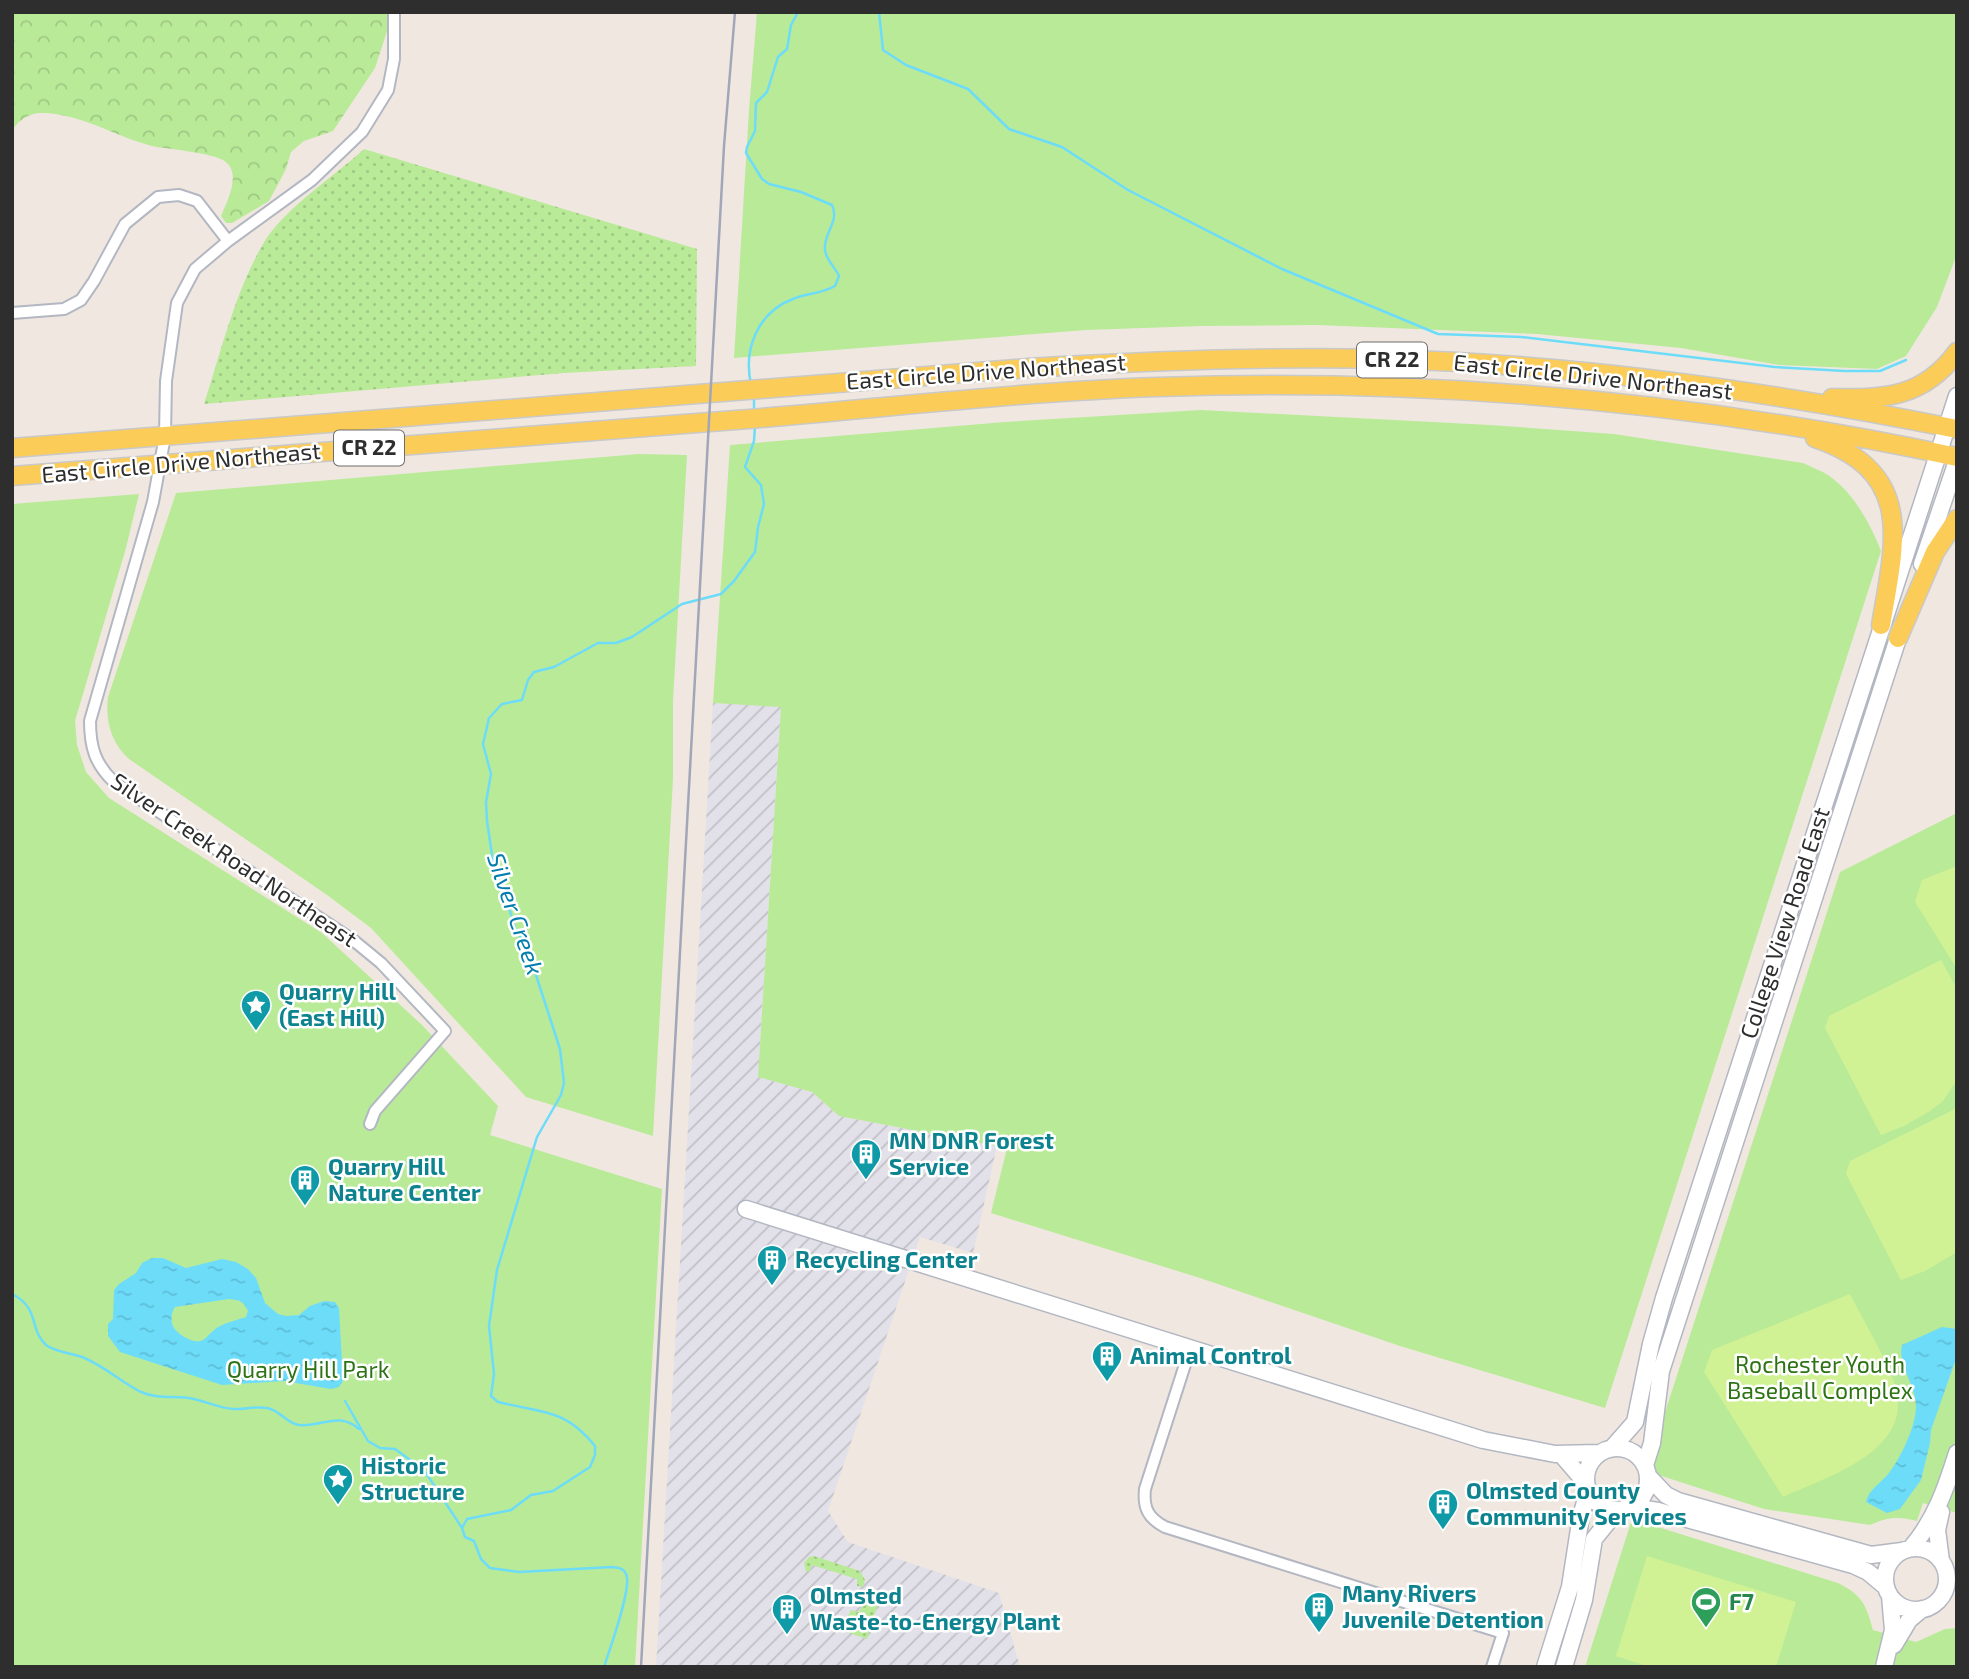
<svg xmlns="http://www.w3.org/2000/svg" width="1969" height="1679" font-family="'Exo 2',sans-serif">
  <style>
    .industrial { fill: url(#industrial-furrows) }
    .grass { fill: url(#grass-dots) }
    .forest { fill: url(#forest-crowns) }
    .park { fill: #b9ea98 }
    .pitch { fill: #d0f294 }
    .water { fill: url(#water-ripples); fill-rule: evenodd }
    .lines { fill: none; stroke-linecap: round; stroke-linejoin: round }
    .stream { stroke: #6cdcf9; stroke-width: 2.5 }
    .street-casing { stroke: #b3b7c2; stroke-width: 14 }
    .secondary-casing { stroke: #b3b7c2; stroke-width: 19 }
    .primary-casing { stroke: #c9c9c9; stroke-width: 21 }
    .street { stroke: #fff; stroke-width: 10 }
    .secondary { stroke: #fff; stroke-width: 16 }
    .primary { stroke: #fccc58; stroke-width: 18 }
    .rail { stroke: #a1a6b9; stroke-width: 2.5 }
    .labels { text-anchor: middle; stroke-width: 5; stroke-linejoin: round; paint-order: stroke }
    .shield { fill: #fff; stroke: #6d6d6d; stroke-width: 2 }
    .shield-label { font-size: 21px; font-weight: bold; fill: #2e2e2e }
    .street-label { font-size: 23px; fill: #2e2e2e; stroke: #fff }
    .culture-label { font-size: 23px; font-weight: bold; fill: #0d838f; stroke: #fff; text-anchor: start }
    .park-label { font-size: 23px; fill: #2e7315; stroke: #fff }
    .leisure-label { font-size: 23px; font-weight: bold; fill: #27864d; stroke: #fff; text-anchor: start }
    .water-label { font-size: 24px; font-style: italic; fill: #027dad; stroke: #fff }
  </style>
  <defs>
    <pattern id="industrial-furrows" width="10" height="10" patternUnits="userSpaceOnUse" patternTransform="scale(1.75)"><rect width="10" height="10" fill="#e2e0e8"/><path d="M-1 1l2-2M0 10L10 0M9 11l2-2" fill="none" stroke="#c2c0c7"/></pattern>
    <pattern id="grass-dots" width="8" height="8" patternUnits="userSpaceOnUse" patternTransform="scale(1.75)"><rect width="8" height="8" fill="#b9ea98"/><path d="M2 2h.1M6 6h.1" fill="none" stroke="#9fc983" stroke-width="1.8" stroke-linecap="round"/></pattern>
    <pattern id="forest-crowns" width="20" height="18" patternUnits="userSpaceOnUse" patternTransform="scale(1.75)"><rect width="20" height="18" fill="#b9ea98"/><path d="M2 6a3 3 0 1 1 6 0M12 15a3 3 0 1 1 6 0" fill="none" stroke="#9fc983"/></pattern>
    <pattern id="water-ripples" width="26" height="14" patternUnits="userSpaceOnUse" patternTransform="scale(1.75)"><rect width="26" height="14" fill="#6cdcf9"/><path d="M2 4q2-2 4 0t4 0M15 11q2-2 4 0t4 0" fill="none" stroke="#5ebdd6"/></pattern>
  </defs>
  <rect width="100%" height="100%" fill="#f0e8e0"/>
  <!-- industrial -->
  <path class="industrial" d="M713,703L781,706L758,1077L812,1092L839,1116L997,1146L973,1253L920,1237L828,1511L848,1542L999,1593L1020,1667H656Z"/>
  <!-- grass -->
  <path class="grass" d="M364,149L697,249L696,366L564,373L204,404C221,352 235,292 263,244C284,208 334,177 364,149Z
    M814,1556L860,1571L865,1580L863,1587L857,1586V1579L812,1565L810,1571L806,1572L804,1563L809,1557Z
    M871,1599L876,1600L877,1607L867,1639L846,1632L849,1626L844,1624L851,1610L859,1612L865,1600Z"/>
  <!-- forest -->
  <path class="forest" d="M12,12H390L389,25L375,68L333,131L304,141L291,152L286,169L269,201L232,223H226L221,216C227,202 239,179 229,165C220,152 169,150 152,146C114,136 84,115 44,113C30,112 20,119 12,130Z"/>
  <!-- park -->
  <path class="park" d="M757,12H1957V254L1937,307L1906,356L1877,369L1779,365L1681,348L1537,334L1317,325L1201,326L1086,330L734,358L749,110Z
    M1201,410L1490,425L1614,434L1803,463C1811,467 1820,470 1828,475C1854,493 1870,523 1881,551L1605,1408L1400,1346L1200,1278L991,1213L1007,1148L839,1116L812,1092L758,1077L781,707L713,703L730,445L1005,422Z
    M639,454L687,455L673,701V779L653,1136L526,1097L371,928L327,895L129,759C111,743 105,720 108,697L176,493Z
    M139,494L126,548L75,721L77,745L86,772L109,798L322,933L422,1025L498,1106L490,1135L662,1189L635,1667H12V504Z
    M1957,813V1513L1923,1503L1917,1521C1898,1516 1887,1517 1870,1525L1764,1509L1646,1471L1840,872Z
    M1632,1519L1838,1583C1862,1595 1866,1604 1873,1630L1916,1642L1945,1629L1957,1628V1667H1585Z"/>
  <!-- pitch -->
  <path class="pitch" d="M1957,866V969L1915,902L1922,880Z
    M1941,960L1957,989V1080L1943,1101L1930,1111L1904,1126L1881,1135L1825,1028L1829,1016Z
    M1957,1108V1252L1925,1271L1901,1280L1846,1174L1850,1161Z
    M1850,1294C1864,1322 1881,1349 1892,1377C1922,1449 1831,1475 1783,1497L1704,1372L1712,1350Z
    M1647,1556L1796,1602L1776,1667H1650L1616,1656Z"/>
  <!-- water -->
  <path class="water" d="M152,1258H163L186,1268L222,1259L236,1262L248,1269L256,1278L265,1303L278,1314L286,1316L299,1315L310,1306L324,1301L335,1302L339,1308L343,1381L339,1387L331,1389L284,1381L222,1385L120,1352L108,1336V1324L113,1319L114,1290L119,1284L136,1273L142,1263ZM229,1299C240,1300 243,1301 248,1311L246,1317C237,1320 228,1322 220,1326C212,1330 209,1336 203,1340C194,1345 179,1335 174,1328C170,1321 171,1313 175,1307Z
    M1942,1327L1957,1329V1356L1931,1430L1930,1443L1921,1480L1900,1509L1887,1513L1866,1502C1868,1490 1881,1483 1889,1473C1901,1457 1915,1428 1916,1408C1917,1386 1897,1365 1902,1345Z"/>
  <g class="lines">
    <!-- stream -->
    <path class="stream" d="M879,12L883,50L906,65L968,89L1009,129L1062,147L1128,190L1282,269L1438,334L1521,337L1775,367L1845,371H1880L1906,360
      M751,384C743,349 758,312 793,299C807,293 821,294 835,286L839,276C835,267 826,260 825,250C823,233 840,222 832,205L801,192L769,184L762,179L746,153L747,147L755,131L756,103L767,92L778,57L787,49L791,25L798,12
      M754,397V411
      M12,1294C41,1309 28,1328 46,1345C55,1352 71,1353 82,1357C103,1365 121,1382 141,1392C159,1400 177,1395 194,1399C208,1402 221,1409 235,1409C246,1409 256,1406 267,1408C280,1410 287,1424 299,1425C323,1427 339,1411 359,1429
      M345,1401L368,1441L380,1448L395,1449L424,1470L462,1528
      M1957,1525V1541
      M604,1667C609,1651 633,1586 626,1574C623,1567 618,1568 612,1567L519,1572L490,1568L481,1559L474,1541L465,1537L462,1528L467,1519L511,1510L531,1495L553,1491L590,1467L595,1455V1446C565,1408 541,1413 498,1402L491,1396L494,1374L489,1326L497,1270L537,1137L561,1095L564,1083L560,1049L534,969V958L515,928L499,874L493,862L487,821L486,802L491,774L483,744L489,718L502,704L522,700L528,680L534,672L554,667L598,643H616L632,637L682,604L721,594L734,581L755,552L758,527L764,504L761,485L745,467L754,441L755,425"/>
    <!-- street casing -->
    <g class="street-casing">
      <path id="street" d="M12,313L64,309L81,300L94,281L125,224L158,197L179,195L197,201L228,241
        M370,1124L375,1111L445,1031L381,963L353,940L114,782C95,764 90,747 90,721L153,502L165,436L166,381L177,303L195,269L228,241L312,180L362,132L388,90L394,59V12
        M1190,1349L1145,1489C1143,1508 1148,1518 1165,1527L1503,1633L1492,1667"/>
    </g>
    <!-- secondary casing -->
    <g class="secondary-casing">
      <path id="secondary" d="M1922,564L1957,461
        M746,1209L1483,1440L1555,1454L1599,1453
        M1613,1447L1635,1422L1651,1344L1664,1298L1957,396
        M1586 1479a31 31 0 1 1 62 0a31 31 0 1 1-62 0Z
        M1561,1454L1586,1483
        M1645,1465L1652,1443L1661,1371L1902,626
        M1648,1476L1666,1495L1678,1501L1871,1555L1902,1551
        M1631,1507L1658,1511L1853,1565L1868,1572L1886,1587
        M1941,1512L1937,1530L1941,1561
        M1911,1548C1935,1520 1946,1488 1957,1453
        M1885 1579a31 31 0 1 1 62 0a31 31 0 1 1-62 0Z
        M1894,1645L1909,1620L1922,1609
        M1545,1667L1570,1587L1581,1516L1588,1492
        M1564,1667L1584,1600L1594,1539L1611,1518L1623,1509
        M1884,1667L1893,1630L1890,1596"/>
    </g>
    <!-- primary casing -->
    <g class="primary-casing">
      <path id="primary" d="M1832,398C1885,399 1923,398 1957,352
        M1815,438C1916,472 1895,542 1881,625
        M12,448L1028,368C1146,361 1264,356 1383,359C1575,364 1769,391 1957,429
        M12,476C253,456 495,440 736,420C876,409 1016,392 1157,387C1425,378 1695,401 1957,457
        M1898,638L1935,552L1957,519"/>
    </g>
    <!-- street -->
    <use href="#street" class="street"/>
    <!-- secondary -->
    <use href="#secondary" class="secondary"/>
    <!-- primary -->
    <use href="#primary" class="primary"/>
    <!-- rail -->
    <path class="rail" d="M641,1667L724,146L735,12"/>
  </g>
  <!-- icons -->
  <defs>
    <g id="sight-pin" transform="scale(1.575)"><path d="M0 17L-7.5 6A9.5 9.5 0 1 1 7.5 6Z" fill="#0f9aa8" stroke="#fff"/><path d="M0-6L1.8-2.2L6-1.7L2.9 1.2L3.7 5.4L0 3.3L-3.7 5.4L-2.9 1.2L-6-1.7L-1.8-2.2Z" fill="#fff"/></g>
    <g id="building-pin" transform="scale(1.575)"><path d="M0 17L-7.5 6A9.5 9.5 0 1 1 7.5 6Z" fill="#0f9aa8" stroke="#fff"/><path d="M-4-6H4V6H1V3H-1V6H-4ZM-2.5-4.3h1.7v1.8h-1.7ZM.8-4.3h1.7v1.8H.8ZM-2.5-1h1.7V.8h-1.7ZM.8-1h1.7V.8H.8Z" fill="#fff"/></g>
    <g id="stadium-pin" transform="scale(1.575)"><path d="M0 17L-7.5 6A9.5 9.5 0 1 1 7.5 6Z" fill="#2e9e5b" stroke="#fff"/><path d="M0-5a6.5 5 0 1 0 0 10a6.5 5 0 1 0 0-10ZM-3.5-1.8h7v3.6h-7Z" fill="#fff"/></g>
  </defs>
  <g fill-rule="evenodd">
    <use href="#sight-pin" x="256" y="1005"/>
    <use href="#building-pin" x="866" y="1154"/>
    <use href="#building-pin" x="305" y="1180"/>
    <use href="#building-pin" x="772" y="1260"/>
    <use href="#building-pin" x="1107" y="1356"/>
    <use href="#sight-pin" x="338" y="1479"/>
    <use href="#building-pin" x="1443" y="1504"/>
    <use href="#stadium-pin" x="1706" y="1602"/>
    <use href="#building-pin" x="1319" y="1607"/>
    <use href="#building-pin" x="787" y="1609"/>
  </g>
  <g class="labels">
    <!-- shield labels -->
    <g class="shield">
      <rect x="1357" y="342.5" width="70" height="35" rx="5"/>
      <rect x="334" y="430.5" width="70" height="35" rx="5"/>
    </g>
    <g class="shield-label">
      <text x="1392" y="367">CR 22</text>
      <text x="369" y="455">CR 22</text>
    </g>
    <!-- street labels -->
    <g class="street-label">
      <text transform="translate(986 372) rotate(-4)" y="8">East Circle Drive Northeast</text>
      <text transform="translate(1593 377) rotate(6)" y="8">East Circle Drive Northeast</text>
      <text transform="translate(181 463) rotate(-5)" y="8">East Circle Drive Northeast</text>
      <text transform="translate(234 860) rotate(34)" y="8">Silver Creek Road Northeast</text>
      <text transform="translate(1785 923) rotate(-72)" y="8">College View Road East</text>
    </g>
    <!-- culture labels -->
    <g class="culture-label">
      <text x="279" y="1000">Quarry Hill<tspan x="279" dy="26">(East Hill)</tspan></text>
      <text x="889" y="1149">MN DNR Forest<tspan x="889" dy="26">Service</tspan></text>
      <text x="328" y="1175">Quarry Hill<tspan x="328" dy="26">Nature Center</tspan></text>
      <text x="795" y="1268">Recycling Center</text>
      <text x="1130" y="1364">Animal Control</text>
      <text x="361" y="1474">Historic<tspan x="361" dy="26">Structure</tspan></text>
      <text x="1466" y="1499">Olmsted County<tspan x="1466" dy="26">Community Services</tspan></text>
      <text x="1342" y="1602">Many Rivers<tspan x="1342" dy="26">Juvenile Detention</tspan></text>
      <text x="810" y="1604">Olmsted<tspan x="810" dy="26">Waste-to-Energy Plant</tspan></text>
    </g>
    <!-- park labels -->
    <g class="park-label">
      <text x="1820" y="1373">Rochester Youth<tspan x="1820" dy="26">Baseball Complex</tspan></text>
      <text x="308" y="1378">Quarry Hill Park</text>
    </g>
    <!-- leisure labels -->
    <g class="leisure-label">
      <text x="1729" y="1610">F7</text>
    </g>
    <!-- water labels -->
    <g class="water-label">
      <text transform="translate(515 914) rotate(71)" y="8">Silver Creek</text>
    </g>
  </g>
  <!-- border -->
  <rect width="1969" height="1679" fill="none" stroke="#2e2e2e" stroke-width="28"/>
</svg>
